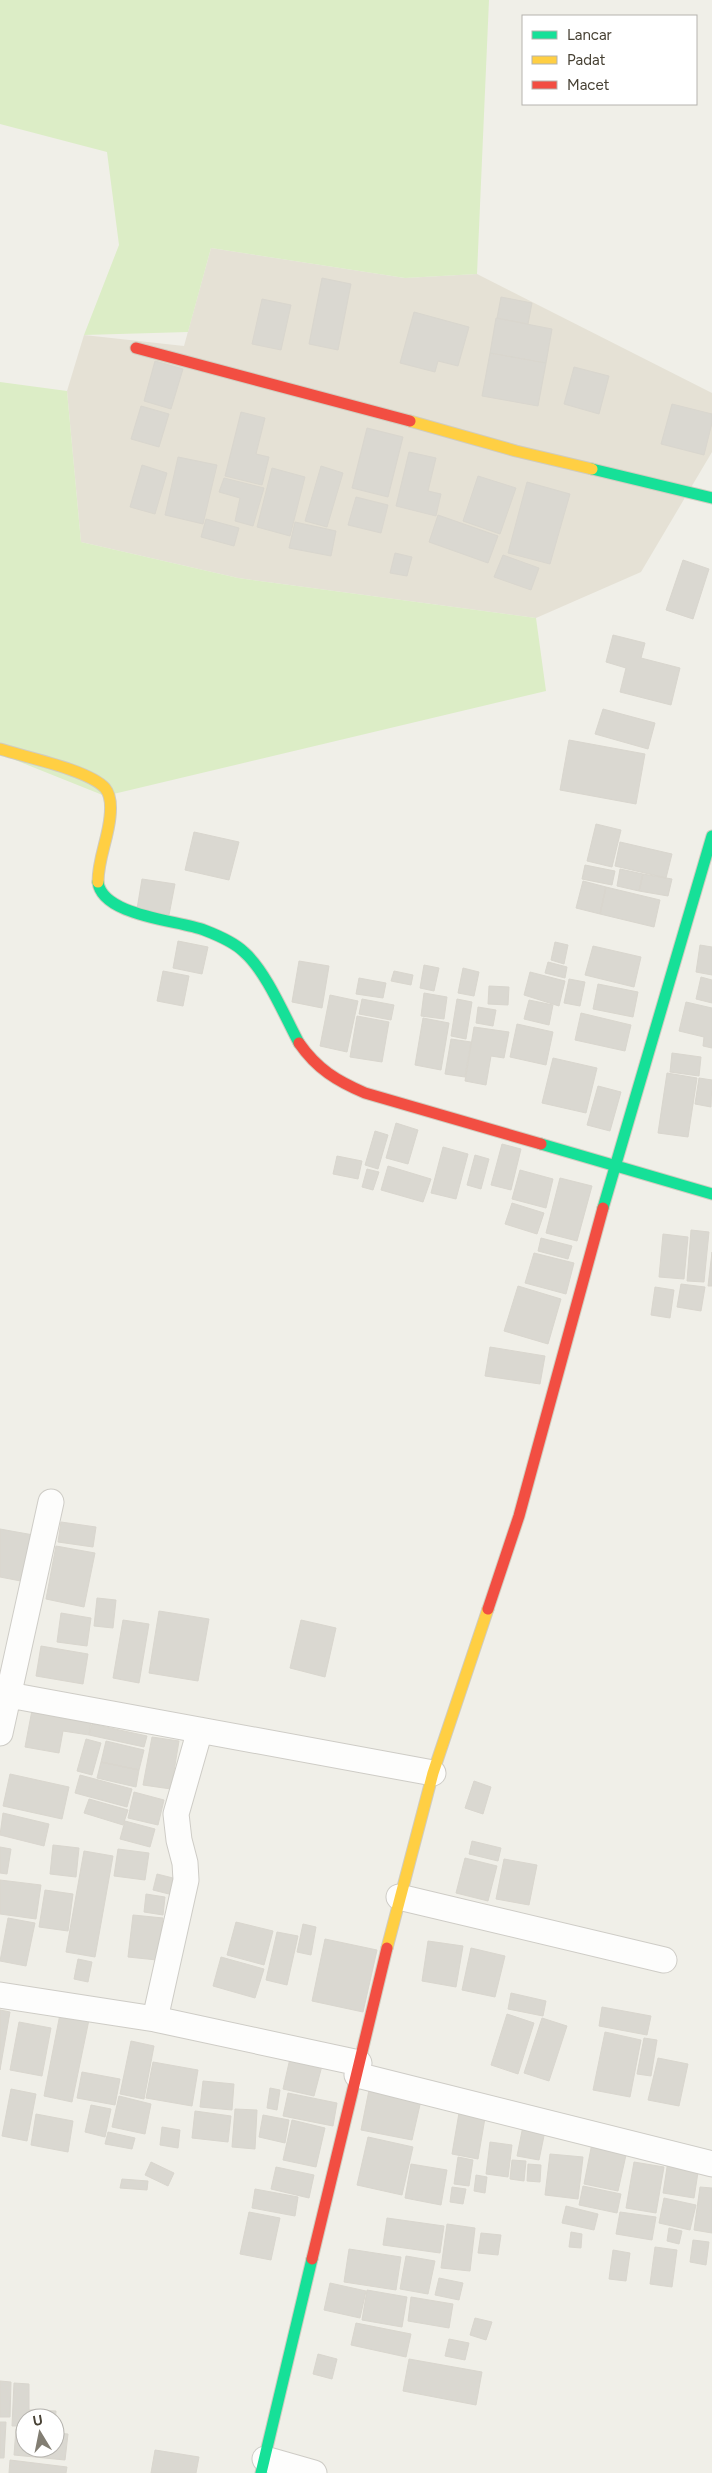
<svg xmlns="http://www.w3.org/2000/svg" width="712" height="2473" font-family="Figtree,sans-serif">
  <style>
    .residential { fill: #e5e1d5 }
    .green { fill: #dcedc6 }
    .building { fill: #dad8d1; stroke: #d9d6ce }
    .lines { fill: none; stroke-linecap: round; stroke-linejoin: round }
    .street-casing { stroke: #ceccc6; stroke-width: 27 }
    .fast-casing { stroke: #d0ccbf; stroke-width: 13 }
    .slow-casing { stroke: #d0ccbf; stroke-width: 13 }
    .jam-casing { stroke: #d0ccbf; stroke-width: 13 }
    .street { stroke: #fdfdfc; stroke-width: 25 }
    .fast { stroke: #16e098; stroke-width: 11 }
    .slow { stroke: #ffcf43; stroke-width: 11 }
    .jam { stroke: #f24e42; stroke-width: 11 }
  </style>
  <rect width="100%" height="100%" fill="#f0efe8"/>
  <!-- residential -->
  <path class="residential" d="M211,248L405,278L477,274L712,393V452L641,572L536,618L238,578L81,542L67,391L84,335L184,346Z"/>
  <!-- green -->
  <path class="green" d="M0,0H489L477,274L405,278L211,248L188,332L84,335L119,245L107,152L0,124Z
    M0,382L67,391L81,542L238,578L536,618L546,691L105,796L0,754Z"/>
  <!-- building -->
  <path class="building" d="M322,278L351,284L338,350L309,344Z
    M501,297L532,303L528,324L497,318Z
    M262,299L291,305L281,350L252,344Z
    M414,312L469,327L458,366L438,361L435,372L400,363Z
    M496,318L552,329L546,363L490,353Z
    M490,353L546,363L538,406L482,396Z
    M155,361L183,369L171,409L144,401Z
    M574,367L609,376L599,414L564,404Z
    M672,404L712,414V423L704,455L661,444Z
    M141,406L169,414L159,447L131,439Z
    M241,412L265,418L256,454L269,457L262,485L225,476Z
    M367,428L403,437L388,497L352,488Z
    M409,452L436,458L428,491L441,494L436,516L396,506Z
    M178,457L217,465L203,524L165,515Z
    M142,465L167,473L155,514L130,507Z
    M321,466L343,473L327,527L305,521Z
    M272,468L305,477L290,536L257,527Z
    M478,476L516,488L500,534L463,521Z
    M224,478L264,488L253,526L235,521L240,498L219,492Z
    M527,482L570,494L550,564L508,553Z
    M356,497L388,505L381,533L348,525Z
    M438,515L498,536L488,563L429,542Z
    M206,519L239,528L234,546L201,537Z
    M295,522L336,531L331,556L289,548Z
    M395,553L412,557L407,576L390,573Z
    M503,555L539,568L531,590L494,577Z
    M683,560L709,569L693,619L666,610Z
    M613,635L645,643L641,658L680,668L671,705L620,692L626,668L606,662Z
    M603,709L655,723L648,749L595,734Z
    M569,740L645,754L636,804L560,790Z
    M596,824L621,830L612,867L587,861Z
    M194,832L239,842L229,880L185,870Z
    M620,842L672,854L666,878L615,866Z
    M585,865L615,871L612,885L582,879Z
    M620,869L643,874L639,891L617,886Z
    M643,874L672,879L668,896L639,891Z
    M142,879L175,884L169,915L137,909Z
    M583,881L606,887L600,914L576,908Z
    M606,887L660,900L654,927L600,914Z
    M178,941L208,947L202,974L173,968Z
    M555,942L568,945L564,964L551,960Z
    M700,945L712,947V975L696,972Z
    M593,946L641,957L634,987L585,975Z
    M299,961L329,966L322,1008L292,1002Z
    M548,962L567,967L565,978L545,973Z
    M424,965L439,968L434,991L420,988Z
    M463,968L479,972L474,996L458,993Z
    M163,971L189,976L183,1006L157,1001Z
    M394,971L413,975L411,985L391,981Z
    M530,972L565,981L559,1006L524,995Z
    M701,977L712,980V1003L696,999Z
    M359,978L386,983L383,998L356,994Z
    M569,979L585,982L580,1006L564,1003Z
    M598,984L638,992L633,1017L593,1009Z
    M489,986L509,987L508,1005L488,1004Z
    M424,993L447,997L444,1019L421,1016Z
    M330,995L358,1001L347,1052L320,1046Z
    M362,999L394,1005L391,1020L359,1014Z
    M457,999L472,1002L466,1039L451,1036Z
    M529,1000L553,1005L549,1025L524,1019Z
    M686,1002L712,1008V1048L703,1046L704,1037L679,1031Z
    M478,1007L496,1010L493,1026L476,1023Z
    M581,1013L631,1025L625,1051L575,1040Z
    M357,1016L389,1022L382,1062L350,1057Z
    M423,1018L449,1023L441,1070L415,1065Z
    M517,1024L553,1032L546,1065L510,1057Z
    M474,1027L509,1032L504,1058L491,1056L486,1085L465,1081Z
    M451,1039L471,1042L465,1077L445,1074Z
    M672,1053L701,1057L699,1076L670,1072Z
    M553,1058L597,1068L586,1113L542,1103Z
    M667,1073L697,1078L688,1137L658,1133Z
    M699,1078L712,1080L711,1107L695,1104Z
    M598,1086L621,1092L610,1131L587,1125Z
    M396,1123L418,1130L408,1164L386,1158Z
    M375,1131L388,1135L378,1169L365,1165Z
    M502,1144L521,1149L511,1190L491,1185Z
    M443,1147L468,1154L456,1199L431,1193Z
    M475,1155L489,1159L481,1189L467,1185Z
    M337,1156L362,1161L358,1179L333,1174Z
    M388,1166L431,1179L423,1202L381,1190Z
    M367,1169L379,1172L373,1190L362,1187Z
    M520,1170L553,1179L546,1208L512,1199Z
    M560,1178L592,1186L577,1241L546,1233Z
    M512,1203L544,1213L537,1234L505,1224Z
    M691,1230L709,1232L704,1282L687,1281Z
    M663,1234L688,1237L684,1279L659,1277Z
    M541,1238L572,1246L568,1259L538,1251Z
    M712,1252V1286H708Z
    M534,1253L574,1263L566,1294L525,1283Z
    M681,1284L705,1287L701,1311L677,1307Z
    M518,1286L561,1299L548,1344L504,1331Z
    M655,1287L674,1290L670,1318L651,1315Z
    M490,1347L545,1356L540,1384L485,1376Z
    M61,1522L96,1527L93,1547L58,1542Z
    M0,1529L39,1536L31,1583L0,1577Z
    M56,1546L95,1553L84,1607L46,1599Z
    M97,1598L116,1600L113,1628L94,1626Z
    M159,1611L209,1619L198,1681L149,1673Z
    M61,1613L91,1618L87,1646L57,1642Z
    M123,1620L149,1624L139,1683L113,1678Z
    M301,1620L336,1628L325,1677L290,1668Z
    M41,1646L88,1654L83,1684L36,1676Z
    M33,1705L92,1715L89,1735L63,1731L59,1753L25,1747Z
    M92,1724L147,1736L144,1747L89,1735Z
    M152,1737L179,1741L171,1789L143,1785Z
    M86,1739L101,1743L92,1775L77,1771Z
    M106,1741L144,1750L139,1770L101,1762Z
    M101,1762L139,1770L136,1787L97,1778Z
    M10,1774L69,1787L62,1819L3,1806Z
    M80,1775L132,1789L127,1807L75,1793Z
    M474,1781L491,1787L483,1814L465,1808Z
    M134,1792L164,1800L158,1825L128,1818Z
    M89,1799L128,1810L123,1825L84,1813Z
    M3,1813L49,1824L44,1846L0,1835Z
    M125,1821L155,1829L150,1847L120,1839Z
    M472,1841L501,1848L498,1861L469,1854Z
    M53,1845L79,1848L76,1877L50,1874Z
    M0,1847L11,1849L7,1874L0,1873Z
    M118,1849L149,1853L145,1880L114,1876Z
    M84,1851L113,1856L95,1957L66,1952Z
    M465,1858L497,1866L488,1901L456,1893Z
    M504,1859L537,1865L529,1905L496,1899Z
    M157,1874L181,1880L177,1896L153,1890Z
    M0,1880L41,1885L36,1919L0,1914Z
    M45,1890L73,1894L68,1931L39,1927Z
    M146,1894L165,1897L163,1915L144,1912Z
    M133,1915L163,1918L157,1960L128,1957Z
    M8,1918L35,1923L26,1966L0,1961Z
    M236,1922L273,1931L264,1965L227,1955Z
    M303,1924L316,1927L311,1955L297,1952Z
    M277,1932L298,1936L287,1985L266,1980Z
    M325,1939L377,1950L363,2012L312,2001Z
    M428,1941L463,1946L456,1987L422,1981Z
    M471,1948L505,1956L495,1997L462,1990Z
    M221,1957L264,1969L255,1998L213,1986Z
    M78,1959L92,1962L88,1982L74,1979Z
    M511,1993L546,2001L543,2016L508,2009Z
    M602,2007L651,2016L647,2035L599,2026Z
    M61,2009L90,2015L72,2102L44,2096Z
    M0,2010L10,2012L0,2070Z
    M507,2014L534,2023L518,2074L491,2065Z
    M542,2018L567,2026L549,2081L524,2073Z
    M19,2022L51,2028L42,2076L10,2070Z
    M605,2032L641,2040L630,2097L593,2090Z
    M644,2038L657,2040L651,2076L637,2074Z
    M131,2041L154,2046L144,2099L120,2094Z
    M291,2054L323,2062L314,2096L283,2089Z
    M658,2058L688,2064L679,2106L648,2100Z
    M153,2062L198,2070L192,2106L146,2098Z
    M82,2072L120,2079L115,2105L77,2098Z
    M203,2081L234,2084L232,2110L200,2107Z
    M370,2085L422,2096L412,2140L361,2130Z
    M270,2088L280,2090L277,2110L267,2108Z
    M11,2089L36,2094L27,2141L2,2136Z
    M288,2093L337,2103L333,2126L283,2116Z
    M119,2096L151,2104L145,2134L112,2127Z
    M91,2105L111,2109L105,2137L85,2132Z
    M460,2107L486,2112L478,2159L452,2154Z
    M235,2109L257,2110L255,2149L232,2147Z
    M195,2111L231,2116L228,2142L192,2138Z
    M36,2114L73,2121L68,2152L31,2145Z
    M263,2115L289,2120L285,2143L259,2137Z
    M292,2120L325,2128L316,2167L283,2160Z
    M523,2126L545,2131L539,2160L517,2156Z
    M162,2127L180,2130L178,2148L160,2145Z
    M108,2132L135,2138L132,2149L105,2144Z
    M368,2137L413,2147L402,2195L357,2185Z
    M593,2138L628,2146L618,2191L584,2184Z
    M490,2142L512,2145L508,2177L486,2174Z
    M550,2154L583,2157L578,2199L545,2195Z
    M458,2157L473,2160L469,2186L454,2184Z
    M512,2160L526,2161L524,2181L510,2179Z
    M668,2161L699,2166L694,2198L663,2193Z
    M151,2162L174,2173L168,2186L145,2175Z
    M634,2162L664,2167L656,2213L626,2208Z
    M411,2164L447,2170L441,2205L405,2198Z
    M528,2164L541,2165L540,2182L527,2181Z
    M276,2167L314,2175L309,2198L271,2189Z
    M476,2175L487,2177L485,2193L474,2191Z
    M122,2179L148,2181L147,2190L120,2188Z
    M583,2186L621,2194L617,2213L579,2205Z
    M452,2187L466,2189L463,2204L450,2202Z
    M700,2187L712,2188V2233L694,2230Z
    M255,2189L298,2197L295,2216L252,2208Z
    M664,2198L696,2205L690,2230L659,2223Z
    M566,2206L598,2214L594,2230L562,2223Z
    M249,2212L280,2218L271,2260L240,2254Z
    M620,2212L656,2217L652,2240L616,2234Z
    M387,2218L444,2226L440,2253L383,2245Z
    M447,2224L475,2228L470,2271L441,2268Z
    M669,2228L682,2231L679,2244L667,2241Z
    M571,2232L582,2234L581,2248L569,2247Z
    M481,2233L501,2235L498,2255L478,2253Z
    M693,2240L709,2242L706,2265L690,2262Z
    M655,2247L677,2250L672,2287L650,2284Z
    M349,2249L401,2257L396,2290L344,2282Z
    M613,2250L630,2253L626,2281L609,2279Z
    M406,2256L435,2261L428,2294L400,2289Z
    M439,2278L463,2283L459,2300L435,2295Z
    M330,2283L366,2291L360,2318L324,2310Z
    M367,2290L407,2297L402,2327L362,2320Z
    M411,2297L453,2304L449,2328L408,2321Z
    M475,2318L492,2322L486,2340L470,2335Z
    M356,2323L411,2334L406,2357L351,2345Z
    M449,2339L469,2343L465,2360L445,2356Z
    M318,2354L337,2359L332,2379L313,2374Z
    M409,2359L482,2372L476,2405L403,2391Z
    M0,2381L11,2382L10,2417H0Z
    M14,2383L29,2384V2410L56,2411L55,2427V2418H25V2426H12Z
    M0,2422H6L4,2458H0Z
    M16,2429L25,2430V2448H55V2433L68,2434L65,2460L14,2455Z
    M155,2450L199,2457L196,2473H151Z
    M10,2460L67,2467L66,2473H9Z"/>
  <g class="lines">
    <!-- street casing -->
    <g class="street-casing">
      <path id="street" d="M9,1695L433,1773
        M0,1733L51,1502
        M399,1897L664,1960
        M0,1995L155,2019L359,2063
        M155,2019L186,1880L185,1863L179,1840L176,1814L200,1730
        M357,2075L712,2164
        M265,2459L314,2473"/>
    </g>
    <!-- fast casing -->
    <g class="fast-casing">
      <path id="fast" d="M592,469L712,498
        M98,882C102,916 177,920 204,930C217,935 234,942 244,952C266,971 285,1017 299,1043
        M541,1144L712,1194
        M603,1208L712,836
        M261,2473L312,2259"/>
    </g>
    <!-- slow casing -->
    <g class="slow-casing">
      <path id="slow" d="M410,421L516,451L592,469
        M0,749C25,757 89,770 105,788C111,795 111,808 110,817C108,839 98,859 98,882
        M387,1948L433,1773L488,1609"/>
    </g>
    <!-- jam casing -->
    <g class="jam-casing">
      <path id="jam" d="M136,348L410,421
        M299,1043C317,1069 337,1081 365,1093L541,1144
        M488,1609L519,1516L603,1208
        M312,2259L387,1948"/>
    </g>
    <!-- street -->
    <use href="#street" class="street"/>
    <!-- fast -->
    <use href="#fast" class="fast"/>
    <!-- slow -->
    <use href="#slow" class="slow"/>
    <!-- jam -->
    <use href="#jam" class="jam"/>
  </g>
  <!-- legend -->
  <rect x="522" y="15" width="175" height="90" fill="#ffffff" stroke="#b5b3ae"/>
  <rect x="532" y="31" width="25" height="8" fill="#16e098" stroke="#b5b3ae"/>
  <text x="567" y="40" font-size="15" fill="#474134">Lancar</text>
  <rect x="532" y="56" width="25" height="8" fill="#ffcf43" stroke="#b5b3ae"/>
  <text x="567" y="65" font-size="15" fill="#474134">Padat</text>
  <rect x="532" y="81" width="25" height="8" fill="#f24e42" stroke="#b5b3ae"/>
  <text x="567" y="90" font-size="15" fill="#474134">Macet</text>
  <!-- north arrow -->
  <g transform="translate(40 2433) rotate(350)"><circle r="24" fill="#ffffff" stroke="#b5b3ae"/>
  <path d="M0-4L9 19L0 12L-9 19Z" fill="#827e73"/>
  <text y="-8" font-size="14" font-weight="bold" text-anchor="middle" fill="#474134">U</text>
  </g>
</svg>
